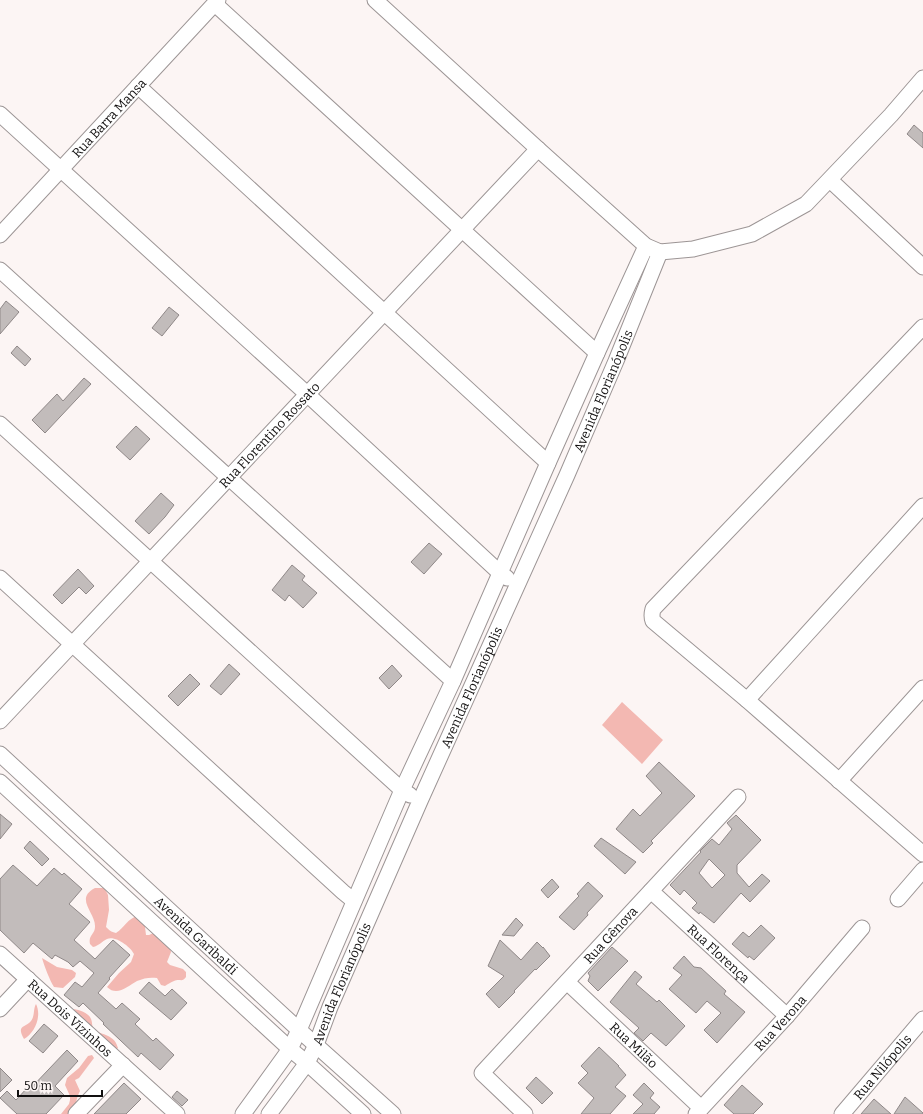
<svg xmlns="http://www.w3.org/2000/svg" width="923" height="1114" font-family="Bitter,serif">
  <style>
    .green { fill: #f3b8b2 }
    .building { fill: #c2bcbb; stroke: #8f8888; fill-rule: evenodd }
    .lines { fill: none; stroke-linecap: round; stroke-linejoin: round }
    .minor-casing { stroke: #9c9595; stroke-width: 17 }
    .minor { stroke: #fff; stroke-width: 15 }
    .labels { text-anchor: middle; stroke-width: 3; stroke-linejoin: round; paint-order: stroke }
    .street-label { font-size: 13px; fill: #121010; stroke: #fcf5f4 }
  </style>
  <rect width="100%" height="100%" fill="#fcf5f4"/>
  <!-- green -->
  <path class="green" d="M622,702L663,740L642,764L602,725Z
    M95,888H104L106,891L108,895L109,910L106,927C109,930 111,932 116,933C125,927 127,919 139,915L146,923L145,927L146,935H149L156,932L170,948L171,952L167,962L170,965L183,969L186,972V977C182,983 180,978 174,981C171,982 168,984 165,986L161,985L157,978C150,977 144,978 137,981C128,986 117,997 107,987L119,973L131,962L134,954C131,947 115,935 107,939C102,941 99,946 93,947L90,944C88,935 95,934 95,927C96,913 74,899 95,888Z
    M42,958L57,967L72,970L76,973L75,977L63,988L54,987C50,981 44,965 42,958Z
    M36,1004C42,1016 35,1033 24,1039C16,1025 25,1028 31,1021C35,1016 33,1009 36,1004Z
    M74,1009C79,1010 89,1013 91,1019C93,1024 91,1026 95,1031C105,1035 115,1036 118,1048L115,1051L75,1017Z
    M92,1055L94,1058L79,1078L75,1080L80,1091C76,1098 76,1106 73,1114H61L69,1104L70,1100V1096L65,1085L67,1078L79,1068L88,1056Z"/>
  <!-- building -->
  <path class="building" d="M914,125L923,133V148L907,134Z
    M6,301L19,312L0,334V309Z
    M169,307L179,315L162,336L152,328Z
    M17,346L31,359L25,366L11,353Z
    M84,378L91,384L45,433L32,420L57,394L63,401Z
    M136,426L150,439L130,460L116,447Z
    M161,493L174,505L165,517L149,534L135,521Z
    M429,543L442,554L424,574L411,562Z
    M292,565L305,576L302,580L317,593L303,608L289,595L285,601L272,590Z
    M78,569L94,586L86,594L79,587L62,604L53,595Z
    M229,664L240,674L221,695L210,686Z
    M392,665L402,676L389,689L379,678Z
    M190,674L200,684L178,706L168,696Z
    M659,762L695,796L651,841L653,843L643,853L616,829L633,809L640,816L662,793L646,776Z
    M0,814L12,824L0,839Z
    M736,815L761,840L737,865V873L749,887L762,874L770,881L750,902L741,893L714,923L700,912L699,914L692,908L697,903L684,890L680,895L670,885L701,852L700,851L712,839L719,845L732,829L727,823ZM709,859L725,875L712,888L699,873Z
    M601,838L636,862L625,874L594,846Z
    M30,841L49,859L42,866L24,848Z
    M13,865L37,886L54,868L62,875L64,873L82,889L69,904L90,922L74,940L95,959L113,940L130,955L109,978L110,979L98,993L116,1009L122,1003L140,1019L135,1024L153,1041L156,1038L174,1055L160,1070L141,1053L138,1057L103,1024L104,1023L83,1003L79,1007L64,995L75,982L82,987L94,973L80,961L73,967L68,962L55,955L52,959L33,943L24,953L0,930V879Z
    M552,879L559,887L548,898L541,890Z
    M588,882L603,896L587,913L588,915L574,930L559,917L579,896L577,894Z
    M516,918L523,925L514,936L502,935Z
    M761,925L775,938L754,960L749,956L748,958L732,944L743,932L749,937Z
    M500,940L521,960L537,942L543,948V947L550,956L536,970L535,969L514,991L515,992L499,1008L486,994L504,976L488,966Z
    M612,947L628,961L598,991L588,981L590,976L588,973Z
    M684,956L694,967L701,968L726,991L724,994L745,1012L717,1043L704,1030L721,1013L707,1001L696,1013L669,989L682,975L673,968Z
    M635,971L642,977L636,984L657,1002L659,1000L685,1026L666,1046L651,1033L643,1041L634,1033L639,1028L610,1002Z
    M149,982L165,996L172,989L187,1003L171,1020L139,993Z
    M44,1024L58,1036L43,1053L29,1041Z
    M599,1047L619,1066H618L626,1075L615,1087L626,1096L610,1114H581L594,1098L578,1083L588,1073L581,1066Z
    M67,1050L78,1061L55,1086L64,1095L46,1114H17L0,1098L7,1091L16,1100L28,1087L30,1089Z
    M0,1068L12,1080L0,1092Z
    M536,1077L553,1093L542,1104L526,1088Z
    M124,1083L141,1099L126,1114H94Z
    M644,1083L654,1093L650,1098L660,1107L654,1114H633L643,1104L633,1095Z
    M742,1085L763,1104L753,1114H734L724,1105Z
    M177,1091L188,1100L182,1106L172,1097Z
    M905,1097L923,1113V1114H894Z
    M874,1099L891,1114H861Z"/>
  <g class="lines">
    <!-- minor casing -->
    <g class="minor-casing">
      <g id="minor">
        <path d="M375,0L538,149L646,246L660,252L693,249L752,234L806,204L891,115L923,78"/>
        <path d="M215,4L597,353"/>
        <path d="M138,86L548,463"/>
        <path d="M0,114L307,394L500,573L507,578"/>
        <path d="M830,180L923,267"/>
        <path id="s1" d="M0,235L218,0"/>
        <path d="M0,270L453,681"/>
        <path d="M923,327L653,609C652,613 651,616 653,621L747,700L923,854"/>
        <path d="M0,424L402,790L410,795"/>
        <path d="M0,578L343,892L354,901"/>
        <path d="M747,700L923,506"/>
        <path id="s2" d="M0,721L538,149"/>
        <path id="s3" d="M0,754L299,1030L393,1114"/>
        <path d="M839,781L923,688"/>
        <path d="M0,782L290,1049L307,1063L363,1114"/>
        <path id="s4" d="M651,891L787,1016"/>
        <path d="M898,899L923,870"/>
        <path id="s5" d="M0,954L177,1114"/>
        <path id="s6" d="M567,982L701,1108"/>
        <path d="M0,1009L28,979"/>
        <path d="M76,1114L123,1065"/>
        <path d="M243,1114L290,1049L299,1030L402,790L453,681L548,463L597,353L646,246"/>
        <path id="s7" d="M269,1114L307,1063L316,1045L330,1007L420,801L567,475L616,361L660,252"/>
        <path id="s8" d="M525,1114L482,1073L738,797"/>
        <path id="s9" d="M696,1114L787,1016L862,928"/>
        <path id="s10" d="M842,1114L923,1019"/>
      </g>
    </g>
    <!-- minor -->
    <use href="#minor" class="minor"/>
  </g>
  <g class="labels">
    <!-- street labels -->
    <g class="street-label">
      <text dy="5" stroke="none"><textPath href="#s1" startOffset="160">Rua Barra Mansa</textPath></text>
      <text dy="5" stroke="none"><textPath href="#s7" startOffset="798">Avenida Florianópolis</textPath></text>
      <text dy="5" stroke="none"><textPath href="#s2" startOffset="393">Rua Florentino Rossato</textPath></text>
      <text dy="5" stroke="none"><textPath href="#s7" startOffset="474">Avenida Florianópolis</textPath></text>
      <text dy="5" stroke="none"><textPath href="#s3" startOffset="267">Avenida Garibaldi</textPath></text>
      <text dy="5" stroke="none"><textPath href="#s8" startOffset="248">Rua Gênova</textPath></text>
      <text dy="5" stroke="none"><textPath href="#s4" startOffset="92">Rua Florença</textPath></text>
      <text dy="5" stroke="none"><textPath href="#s7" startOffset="150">Avenida Florianópolis</textPath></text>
      <text dy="5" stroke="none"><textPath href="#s5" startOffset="95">Rua Dois Vizinhos</textPath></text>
      <text dy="5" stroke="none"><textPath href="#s9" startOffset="124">Rua Verona</textPath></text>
      <text dy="5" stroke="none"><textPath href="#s6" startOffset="92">Rua Milão</textPath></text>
      <text dy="5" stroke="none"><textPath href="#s10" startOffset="62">Rua Nilópolis</textPath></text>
    </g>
  </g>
  <!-- scale -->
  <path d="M18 1090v6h84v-6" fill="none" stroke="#121010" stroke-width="2"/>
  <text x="24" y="1090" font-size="12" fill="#121010" stroke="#fcf5f4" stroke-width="3" paint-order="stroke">50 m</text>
</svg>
